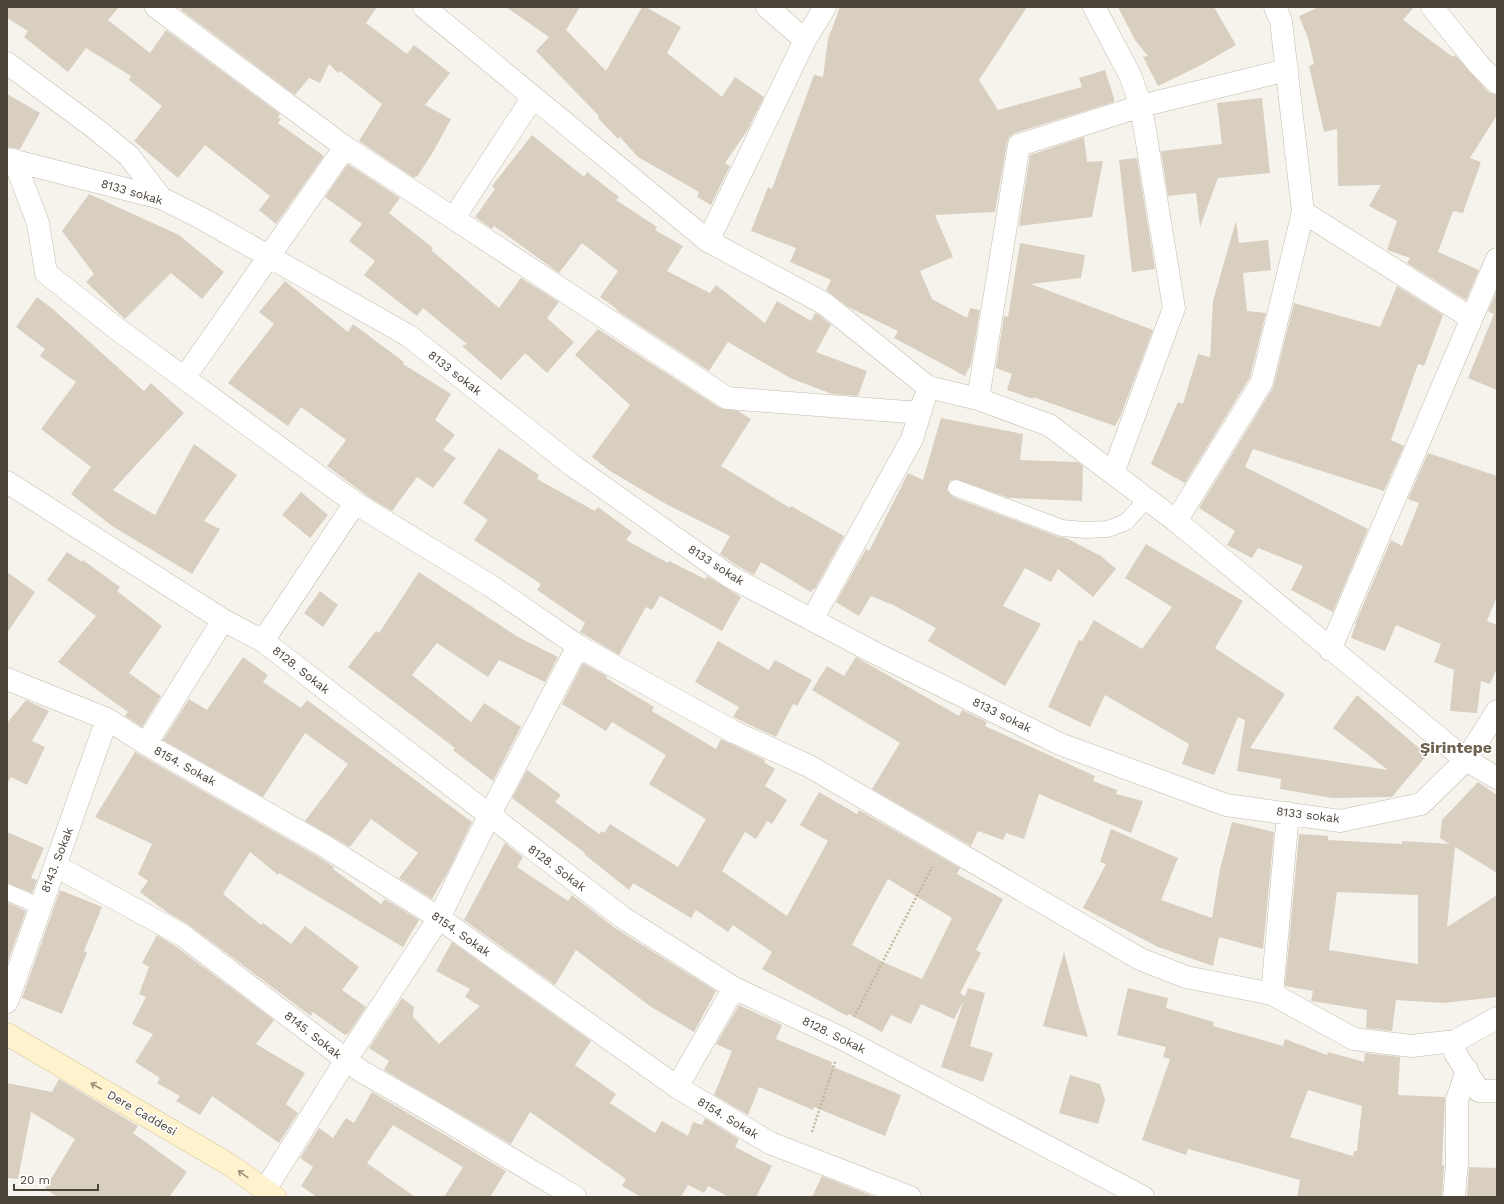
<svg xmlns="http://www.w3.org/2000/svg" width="1504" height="1204" font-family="'Work Sans',sans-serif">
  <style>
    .building { fill: #d8cfc1; fill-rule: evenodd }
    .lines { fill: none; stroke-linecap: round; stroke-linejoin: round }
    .lane-casing { stroke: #c2bbae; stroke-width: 17 }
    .street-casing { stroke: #c2bbae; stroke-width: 23 }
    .secondary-casing { stroke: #d6c79b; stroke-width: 23 }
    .path { stroke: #c4b79f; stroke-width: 2.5; stroke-dasharray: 2 2; stroke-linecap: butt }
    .lane { stroke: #fff; stroke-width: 16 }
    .street { stroke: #fff; stroke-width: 22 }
    .secondary { stroke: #fff3cd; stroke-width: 22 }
    .oneway { stroke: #9c937c }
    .labels { text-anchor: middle; stroke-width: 3; stroke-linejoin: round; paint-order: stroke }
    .street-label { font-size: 12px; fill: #4b4439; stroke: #fff }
    .district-label { font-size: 16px; font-weight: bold; fill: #6e6250; stroke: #fff }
  </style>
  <rect width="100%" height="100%" fill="#f6f3ec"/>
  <!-- building -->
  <path class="building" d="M7,7H119L108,20L150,53L166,30L280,114L278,117L281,119L278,123L324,156L276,224L259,210L270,196L205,145L178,178L134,141L162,106L129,80L131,76L86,48L68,72L24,37L28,31L7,18Z
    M182,7H377L366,23L407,54L414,45L450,73L425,105L451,119L433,152L417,177L416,176L414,178L359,141L382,104L340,71L338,73L329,64L320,83L309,78L295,95L181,10Z
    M506,7H580L566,30L606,71L642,7H646L681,27L667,53L722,97L735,77L764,97L747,131L725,163L730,166L711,205L697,197L699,192L638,157L620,137L618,139L598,118L599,116L536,51L549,37Z
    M840,7H1027L979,80L998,110L1082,87L1079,78L1105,70L1114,98V102L1015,133L1009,137L1007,143L995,212L935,215L953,257L920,271L932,299L967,318L970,308L980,310L971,364L965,376L894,338L898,331L848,307L826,290L831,280L790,262L796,248L751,231L768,187L772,189L814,75L823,77L828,39Z
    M1118,7H1214L1236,45L1203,64L1158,86L1143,57L1148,56L1135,40Z
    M1319,7H1414L1403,20L1453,57L1455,55L1488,92L1497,95V115L1470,158L1481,162L1463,213L1453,211L1438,252L1479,270L1466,300L1407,263L1410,258L1387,250L1397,221L1369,206L1381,185L1338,186L1337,129L1324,132L1309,66L1314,64L1308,38L1299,16Z
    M7,94L40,113L20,149L7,147Z
    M1262,98L1270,173L1218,178L1200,227L1196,193L1168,196L1161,151L1222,144L1217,103Z
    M532,135L584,177L587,172L619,197L616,200L657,227L655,230L683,246L667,271L710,293L716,285L765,323L777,301L811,321L815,313L818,314L831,325L816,352L867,371L858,396L832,394L790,378L728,342L709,371L616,310L617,309L600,297L618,271L582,243L559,273L494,226L492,229L475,217L495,189L492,186Z
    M1084,137L1087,162L1103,161L1092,217L1019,226L1030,155Z
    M1137,158L1155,269L1132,272L1119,160Z
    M348,164L400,198L389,213L433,248L431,250L499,308L521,278L559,302L547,318L574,342L547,373L525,353L501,380L462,346L467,344L423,308L417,316L364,275L375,261L349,241L362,224L325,197Z
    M89,194L179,235L224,272L202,299L171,273L125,319L86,282L94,274L62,231Z
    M1236,221L1239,243L1268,240L1271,270L1243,273L1247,311L1266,313L1250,377L1185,483L1151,464L1178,402L1183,404L1198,354L1210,357L1213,301Z
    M1020,243L1085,255L1081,278L1031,284L1153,330L1120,417L1115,426L1033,397V399L1007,390L1012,374L996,368L1004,316L1008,317Z
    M285,281L348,332L353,324L404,362L403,364L451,394L435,420L455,435L443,450L456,458L433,488L417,477L392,511L370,498L327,466L346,440L301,407L288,426L228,383L274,324L259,312Z
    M1397,286L1443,315L1424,366L1418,364L1391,440L1404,446L1384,491L1253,449L1245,467L1368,529L1333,612L1291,590L1303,566L1258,548L1252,558L1227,545L1235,531L1199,508L1273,388L1294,303L1380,327Z
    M1497,291V390L1468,378L1494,314L1488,311Z
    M37,297L54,310L144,391L151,383L184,413L113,490L155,515L194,444L237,475L204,521L220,529L192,574L112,526L71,494L91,467L41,429L76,382L40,356L45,349L16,327Z
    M598,329L720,408L738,411L751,419L721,466L790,508L791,506L844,536L815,589L814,588L811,592L761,562L754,575L736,565L720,554L730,536L666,504L610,471L592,457L630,405L575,355Z
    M941,418L1023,434L1020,460L1078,462L1083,466L1082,501L1009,498L955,479L950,481L947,490L953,497L1059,537L1066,538L1101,556L1116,569L1093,597L1058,569L1051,582L1025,568L1003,606L1041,624L1005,686L928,641L936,628L893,605L871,596L859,616L836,602L866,549L869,551L908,473L923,480Z
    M499,448L539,475L537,479L595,511L598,507L632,532L626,540L668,563L669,561L705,579L707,576L741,597L722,631L660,596L652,610L646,607L619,655L580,632L585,623L537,590L541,584L474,540L488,520L463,503Z
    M1428,453L1497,476V596L1487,621L1497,625V668L1490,684L1481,681L1477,713L1450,711L1454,670L1434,662L1441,644L1396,625L1385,651L1351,638L1356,624H1355L1391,540L1402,546L1419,503L1408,499Z
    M301,492L328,515L310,538L282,515Z
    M1146,544L1243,601L1215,648L1285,694L1250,748L1388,770L1333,728L1357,695L1427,755L1392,797L1332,798L1280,789L1281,779L1237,771L1245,720L1238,717L1214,775L1182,764L1189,744L1105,695L1090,727L1048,707L1079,640L1082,641L1094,620L1142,649L1172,607L1125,578Z
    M67,552L82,562L83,560L120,587L117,591L162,626L129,673L161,696L142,727L125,716L128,712L58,662L96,616L47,580Z
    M7,572L35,592L7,633Z
    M419,572L518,637L558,657L545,682L499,660L488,677L437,643L412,675L471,722L484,703L521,727L493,781L453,750L455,748L348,667L376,631L379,633Z
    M320,591L338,605L323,627L304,613Z
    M718,641L769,670L775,660L812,680L797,706L793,704L776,737L733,717L739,707L695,682Z
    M243,657L268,675L263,682L301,708L307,700L472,822L448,872L432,899L399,878L418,853L371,819L350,847L305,821L348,764L305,733L263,797L163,740L189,699L207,710Z
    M856,657L959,716L962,710L987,722L985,726L1095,776L1093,781L1117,790L1116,794L1143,801L1131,833L1039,794L1024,839L1006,833L1003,840L978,831L971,846L872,789L900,743L812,690L827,666L844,676Z
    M583,663L607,676L606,678L654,707L652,711L716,749L721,739L765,760L764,762L775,769L765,786L787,800L772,824L767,821L756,839L745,832L722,871L787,916L828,841L800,825L819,792L857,814L859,810L960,868L957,874L1003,899L976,950L981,953L960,993L965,996L968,988L985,993L970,1046L993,1053L983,1082L941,1067L964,1000L954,1019L921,1004L911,1024L891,1015L882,1032L849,1014L847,1016L762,969L772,952L733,925L728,932L696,910L691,918L633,883L629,890L584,854L585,853L512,798L527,770L561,795L555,802L599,834L602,831L604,833L610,824L678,867L706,819L649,784L666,755L612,722L606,731L562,704ZM888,879L952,918L922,979L883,962L852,945Z
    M26,700L49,711L32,741L45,747L27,785L11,777L7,784V723Z
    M135,752L317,856L334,867L333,869L381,904L385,899L419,920L403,947L279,873L278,875L250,852L223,894L261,925L263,923L291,944L305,926L359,967L342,990L366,1007L348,1034L345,1035L313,1012L311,1016L189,925L168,913L140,892L148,881L138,874L152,844L95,817Z
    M1478,782L1497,795V873L1455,847L1447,927L1497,895V997L1443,1003L1396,1000L1392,1031L1366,1028L1367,1010L1311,1001L1313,991L1285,986L1299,834L1328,836V840L1402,844V841L1449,844L1440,838L1442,820ZM1337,892L1418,895V964L1329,950Z
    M1232,822L1274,832L1263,949L1219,937L1213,966L1158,947L1083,908L1106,864L1100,862L1111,829L1178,858L1161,900L1212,918L1220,869Z
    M7,832L44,848L31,878L37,880L32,893L7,883Z
    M505,843L523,857L517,867L568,901L572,895L615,928L716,991L694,1032L651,1007L576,950L555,985L464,920Z
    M60,890L102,907L84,951L87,953L62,1014L22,998Z
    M7,902L26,911L7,964Z
    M157,935L175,946L274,1020L256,1044L305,1073L286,1104L298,1113L279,1143L212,1096L200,1115L176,1101L180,1096L157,1083L160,1078L135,1062L153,1034L132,1024L146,997L139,994L149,967L142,963Z
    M452,942L591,1041L575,1065L616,1094L610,1103L655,1133L662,1121L688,1136L693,1122L702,1125L705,1118L739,1139L735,1147L772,1166L756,1197H729L708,1186L704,1193L688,1185L681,1197H641L622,1186L626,1179L530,1112L511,1144L384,1070L389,1061L369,1048L402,998L414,1007L413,1017L439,1044L480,1006L465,997L470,989L436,971Z
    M1064,952L1080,1011L1088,1037L1043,1026Z
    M1128,988L1168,998L1166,1008L1214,1022L1213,1026L1283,1046L1285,1039L1327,1055L1328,1052L1364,1062L1365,1053L1400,1057L1398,1095L1445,1097L1442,1165H1444L1442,1197H1297L1300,1180L1188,1149L1186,1155L1142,1140L1170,1059L1163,1057L1166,1047L1117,1035ZM1308,1090L1362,1106L1357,1151H1354L1353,1156L1290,1137Z
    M739,1005L782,1025L776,1039L832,1062L831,1066L901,1095L885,1136L814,1107L813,1110L759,1087L748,1115L714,1095L732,1051L716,1044Z
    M1070,1075L1100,1084L1105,1100L1098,1124L1059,1113Z
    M59,1079L138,1126L133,1133L187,1172L169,1197H58L45,1189L75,1139L31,1112L18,1179L7,1178V1083L52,1092Z
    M372,1092L506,1171L490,1197H444L463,1167L393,1125L367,1163L415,1197H317L301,1186L313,1167L300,1158L319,1128L333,1138L346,1118L354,1123Z
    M1469,1167L1497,1168V1197H1467Z
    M822,1176L875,1197H812Z"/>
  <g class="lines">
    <!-- lane casing -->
    <g class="lane-casing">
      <path id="lane" d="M956,488L1062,528L1086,530L1108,529L1126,522L1147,499
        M7,892L39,906"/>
    </g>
    <!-- street casing -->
    <g class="street-casing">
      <path id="street" d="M156,7L345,147L727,398L920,413
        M424,7L708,241L825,304L928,387L978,399L1049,425L1176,521L1466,760L1497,778
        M767,7L805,40
        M1094,7L1130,75L1141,106L1174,308L1113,473
        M1432,7L1479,65L1497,83
        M7,63L96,129L129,156L161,198
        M7,159L161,198L201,218L409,336L572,465L729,576L875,653L1060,744L1226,805L1340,821L1421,804L1466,760L1497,711
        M14,160L38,223L46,273L116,328L355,503L491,586L578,646L734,732L809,766L1140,959L1186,977L1272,994L1354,1039L1411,1046L1455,1041L1497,1018
        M1303,212L1471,318
        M454,218L533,97
        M708,241L805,40L825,7
        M185,377L345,147
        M978,399L1019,145L1141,106L1287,70
        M7,482L223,620L263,641L622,917L734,988L843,1039L1143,1197
        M1176,521L1262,382L1303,212L1281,21L1275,7
        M812,620L912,439L924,400
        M263,641L355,503
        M1330,650L1497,259
        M7,679L107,719L146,744L323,845L439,918L677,1087L770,1143L910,1197
        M146,744L223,620
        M56,866L182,935L361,1071L436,1114L575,1197
        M1272,994L1288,813
        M7,1002L107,719
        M1455,1041V1053L1479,1091H1497
        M677,1087L734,988
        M265,1190L346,1060L439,918L489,816L578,646
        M1454,1197L1457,1163V1100L1467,1070"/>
    </g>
    <!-- secondary casing -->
    <g class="secondary-casing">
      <path id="secondary" d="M7,1034L230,1165L275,1197"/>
    </g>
    <!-- path -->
    <path class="path" d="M854,1017L932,867
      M812,1132L835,1062"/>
    <!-- lane -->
    <use href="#lane" class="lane"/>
    <!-- street -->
    <use href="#street" class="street"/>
    <!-- secondary -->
    <use href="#secondary" class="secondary"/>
  </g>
  <!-- one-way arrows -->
  <defs><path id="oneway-shaft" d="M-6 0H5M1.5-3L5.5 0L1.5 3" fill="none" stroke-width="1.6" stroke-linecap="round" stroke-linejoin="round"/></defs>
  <g class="oneway">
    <use href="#oneway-shaft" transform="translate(96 1086) rotate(-150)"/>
    <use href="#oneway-shaft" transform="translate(243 1174) rotate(-144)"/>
  </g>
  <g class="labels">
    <!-- street labels -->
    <g class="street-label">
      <text transform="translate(132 192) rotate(16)" y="4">8133 sokak</text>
      <text transform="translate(455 373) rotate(38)" y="4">8133 sokak</text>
      <text transform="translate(716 565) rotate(33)" y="4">8133 sokak</text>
      <text transform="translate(301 670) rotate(38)" y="4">8128. Sokak</text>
      <text transform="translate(1002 715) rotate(26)" y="4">8133 sokak</text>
      <text transform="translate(185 766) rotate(29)" y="4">8154. Sokak</text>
      <text transform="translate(1308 815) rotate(7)" y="4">8133 sokak</text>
      <text transform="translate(57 860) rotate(-69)" y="4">8143. Sokak</text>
      <text transform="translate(557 868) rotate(37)" y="4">8128. Sokak</text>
      <text transform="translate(461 934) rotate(35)" y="4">8154. Sokak</text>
      <text transform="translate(313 1035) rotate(38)" y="4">8145. Sokak</text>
      <text transform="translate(834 1035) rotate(26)" y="4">8128. Sokak</text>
      <text transform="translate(142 1113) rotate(30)" y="4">Dere Caddesi</text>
      <text transform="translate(728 1118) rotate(31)" y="4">8154. Sokak</text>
    </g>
    <!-- district labels -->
    <g class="district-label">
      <text x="1456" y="753">Şirintepe</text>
    </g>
  </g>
  <!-- border -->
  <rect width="1504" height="1204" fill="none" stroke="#4b4439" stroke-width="16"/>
  <!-- scale -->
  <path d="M14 1184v6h84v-6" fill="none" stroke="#4b4439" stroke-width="2"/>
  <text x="20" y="1184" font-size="12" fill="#4b4439" stroke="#ffffff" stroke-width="3" paint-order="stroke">20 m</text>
</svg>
